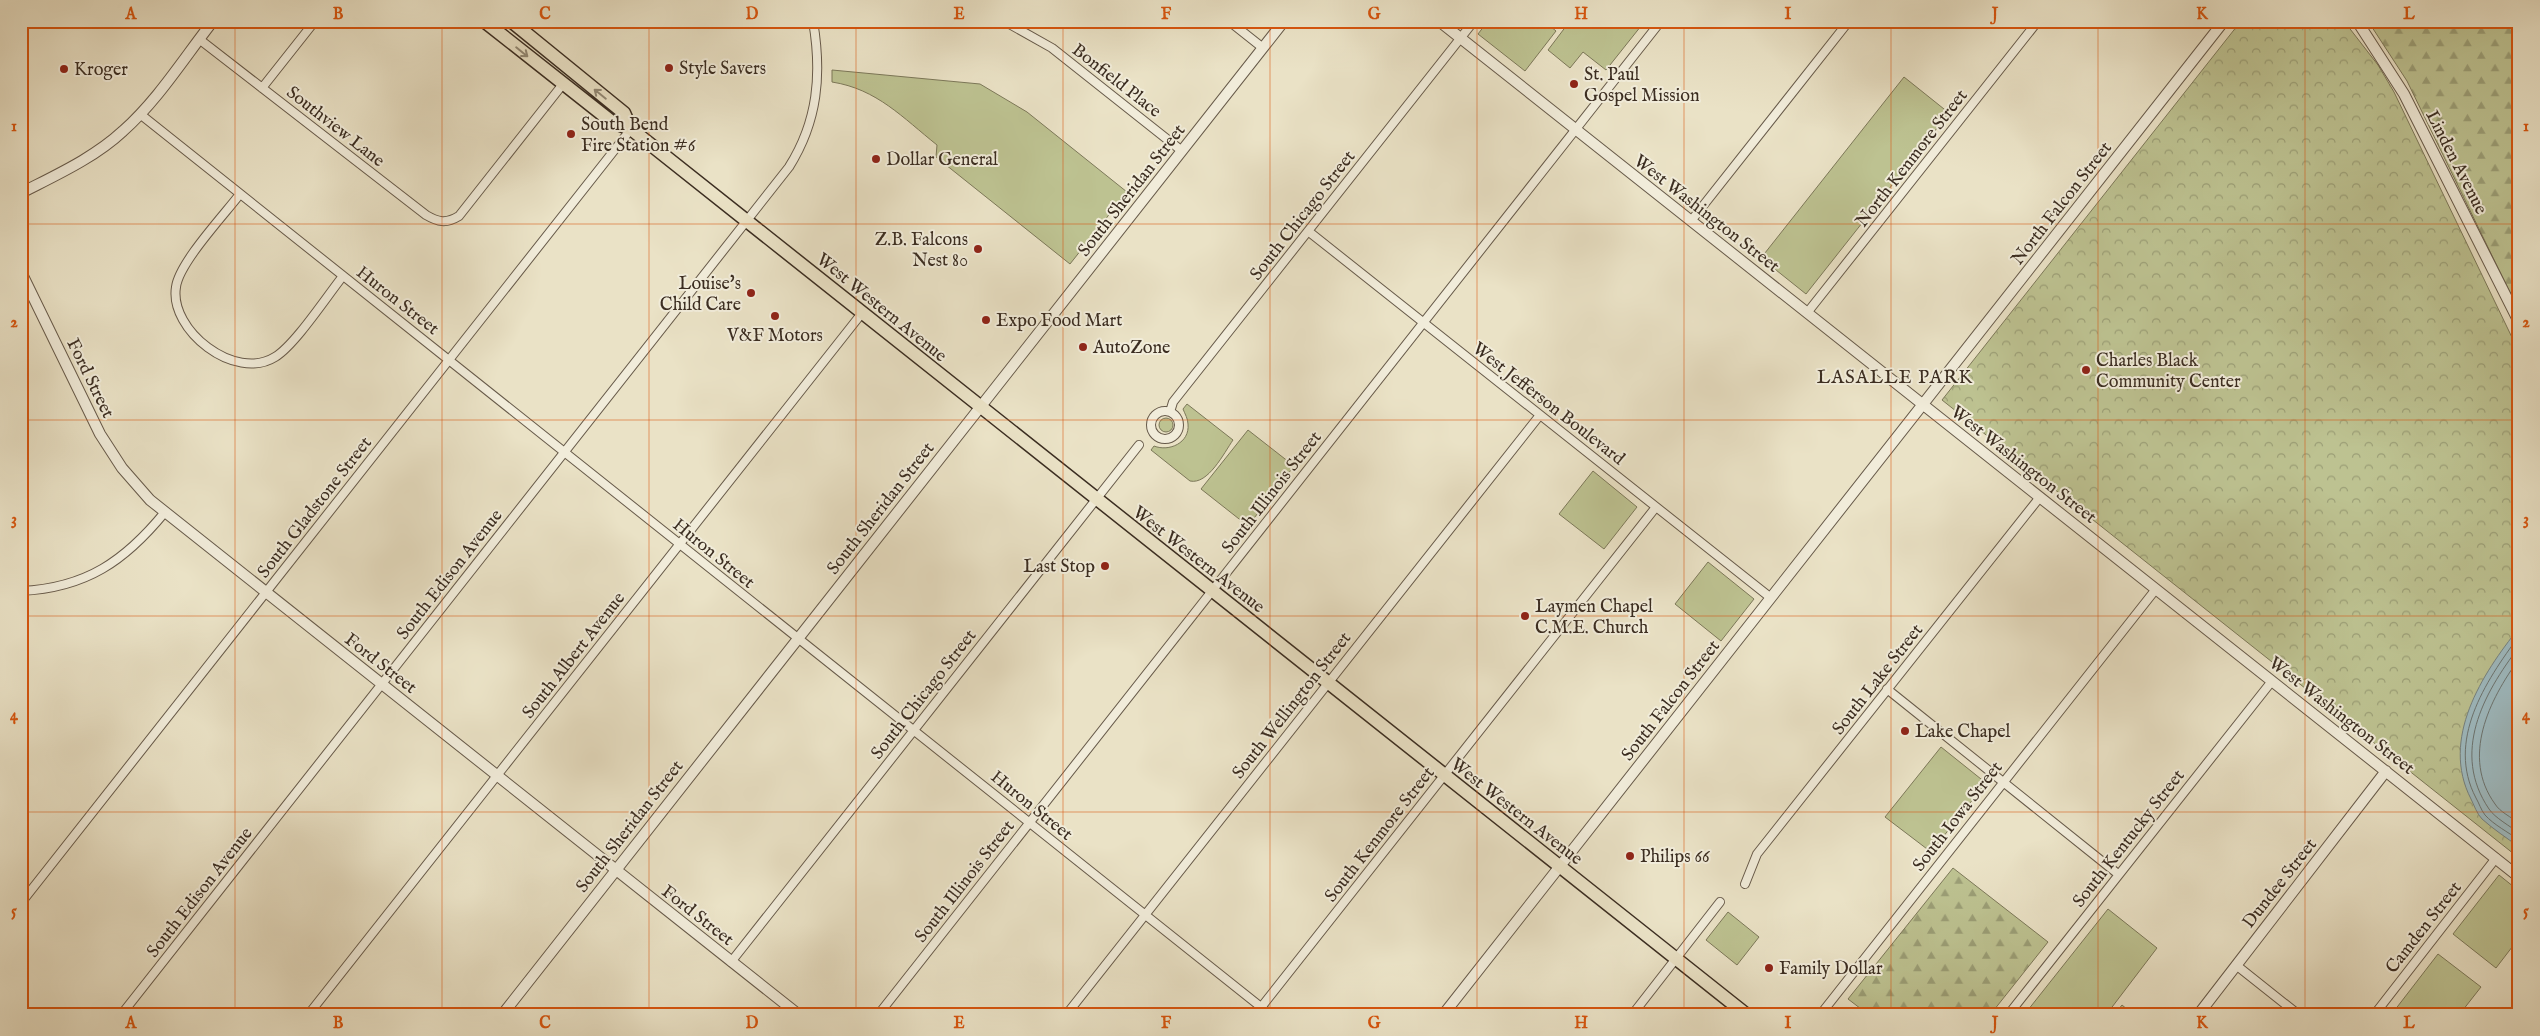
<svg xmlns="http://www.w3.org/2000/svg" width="2540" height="1036" font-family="'IM FELL English',serif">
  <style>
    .grass { fill: #bdc291; stroke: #7c7859 }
    .forest { fill: url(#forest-firs); stroke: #7c7859 }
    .park { fill: url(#park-crowns); stroke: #7c7859 }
    .water { fill: #9ebac0; stroke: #768280 }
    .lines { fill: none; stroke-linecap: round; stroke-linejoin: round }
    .shore { stroke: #6c7470; stroke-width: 1 }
    .minor-casing { stroke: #675a4a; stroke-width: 10 }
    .tertiary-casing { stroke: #675a4a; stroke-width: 12 }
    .primary-casing { stroke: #3b2d21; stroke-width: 15 }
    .minor { stroke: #f1ecda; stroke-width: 8 }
    .tertiary { stroke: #f1ecda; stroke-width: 10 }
    .primary { stroke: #eae2c6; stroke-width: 12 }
    .oneway { stroke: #928874 }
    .grid { fill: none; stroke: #d7550e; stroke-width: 1; stroke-opacity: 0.55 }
    .poi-dot { fill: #8f2418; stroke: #f1ecda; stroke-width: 2 }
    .labels { text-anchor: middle; stroke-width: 4; stroke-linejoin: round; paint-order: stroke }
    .poi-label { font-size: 18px; fill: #3b2d21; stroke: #f1ecda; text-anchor: start }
    .street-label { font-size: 18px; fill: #3b2d21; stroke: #f1ecda }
    .neighbourhood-label { font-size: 19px; letter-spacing: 1px; fill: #3b2d21; stroke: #f1ecda }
    .neatline { fill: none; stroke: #d7550e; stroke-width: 2 }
    .grid-label { font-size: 16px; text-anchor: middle; font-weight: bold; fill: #d7550e }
  </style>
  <defs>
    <pattern id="forest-firs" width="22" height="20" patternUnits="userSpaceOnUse" patternTransform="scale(1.25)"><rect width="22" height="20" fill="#bdc291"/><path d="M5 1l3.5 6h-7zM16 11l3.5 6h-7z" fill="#9b9e76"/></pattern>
    <pattern id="park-crowns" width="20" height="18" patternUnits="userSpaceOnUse" patternTransform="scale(1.25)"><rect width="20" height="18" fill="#bdc291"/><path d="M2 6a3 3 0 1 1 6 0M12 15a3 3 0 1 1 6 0" fill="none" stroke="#9b9e76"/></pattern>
  </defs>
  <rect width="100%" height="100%" fill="#eae2c6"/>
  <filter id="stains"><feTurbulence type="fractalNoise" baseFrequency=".004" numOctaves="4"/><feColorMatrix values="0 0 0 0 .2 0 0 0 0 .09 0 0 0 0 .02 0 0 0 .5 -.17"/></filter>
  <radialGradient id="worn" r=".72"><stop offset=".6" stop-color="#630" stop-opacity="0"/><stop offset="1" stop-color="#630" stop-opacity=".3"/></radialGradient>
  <!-- grass -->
  <path class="grass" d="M1488,21H1544L1556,31L1525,71L1478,34Z
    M1570,21H1645L1606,70L1583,52L1570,68L1548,50Z
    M832,70L980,84L1027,112L1127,192L1070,264L936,157L937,145C903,118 877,89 832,82Z
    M1904,77L1949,113L1806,294L1761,258Z
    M1187,404L1233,440C1224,453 1208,485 1190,481L1151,450L1154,446C1169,452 1190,443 1188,424C1188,419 1185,414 1183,409Z
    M1159 425a7 7 0 1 1 14 0a7 7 0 1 1-14 0Z
    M1248,430L1294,466L1248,526L1201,489Z
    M1593,471L1637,507L1604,549L1559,514Z
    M1708,562L1754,599L1721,641L1675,604Z
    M1941,747L1986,783L1931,852L1885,817Z
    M2499,875L2519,891V938L2496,968L2453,934Z
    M2108,909L2157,948L2106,1015H2024Z
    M1728,912L1759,937L1737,965L1706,940Z
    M2438,954L2481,987L2459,1015H2391Z
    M2122,1005L2134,1015H2114Z"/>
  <!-- forest -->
  <path class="forest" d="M2368,21H2519V311L2407,81Z
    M1953,868L2048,942L1990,1015H1869L1848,999Z"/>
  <!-- park -->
  <path class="park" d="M2241,21H2344L2347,25L2378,65L2394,92L2519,352V858L1942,400Z"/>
  <!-- water -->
  <path class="water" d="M2519,628V847C2507,838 2493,829 2482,819C2477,814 2474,805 2471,799C2440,739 2482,674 2519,628Z"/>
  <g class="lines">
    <!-- shore -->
    <path class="shore" d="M2519,636C2485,682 2446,741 2476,798C2479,803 2481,810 2485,815C2494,825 2508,832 2519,840
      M2519,647C2483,694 2451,753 2489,809C2495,818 2510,826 2519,833
      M2519,659C2489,700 2461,757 2495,804C2500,812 2511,817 2519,823"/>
    <!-- minor casing -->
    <g class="minor-casing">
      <path id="minor" d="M1004,21L1052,48L1182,151
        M1229,21L1263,48
        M199,39L426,215C438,222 446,224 459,216L563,84
        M262,88L315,21
        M140,114L1271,1015
        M240,194C224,215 179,263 176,287C169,330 235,382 275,357C295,345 327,296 343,276
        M1691,221L1849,21
        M1308,231L1771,598
        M1807,313L2038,21
        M1151 425a14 14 0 1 1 28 0a14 14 0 1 1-28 0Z
        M1170,412L1173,402L1474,21
        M21,591C86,588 125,561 165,512
        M1887,689L2118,874
        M1745,884L1757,854L2040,497
        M21,903L631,129
        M731,962L1139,445
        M2236,965L2299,1015
        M121,1015L789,167C818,121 822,74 813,21
        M308,1015L862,313
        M878,1015L1661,21
        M1066,1015L1540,415
        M1255,1015L1656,507
        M1632,1015L1720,902
        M1820,1015L2156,589
        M2008,1015L2272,681
        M2374,1015L2496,858"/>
    </g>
    <!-- tertiary casing -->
    <g class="tertiary-casing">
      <path id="tertiary" d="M1439,21L2519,877
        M2357,21L2404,94L2519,322
        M21,193C56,175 94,158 123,131C158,100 184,58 213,21
        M21,272L100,434L122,468L150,500L799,1015
        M502,1015L1284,21
        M1443,1015L2224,21
        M2198,1015L2386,771"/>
    </g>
    <!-- primary casing -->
    <g class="primary-casing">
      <path id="primary" d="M484,21L612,122L631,129L1747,1015
        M511,21L624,113L631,129"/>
    </g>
    <!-- minor -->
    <use href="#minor" class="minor"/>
    <!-- tertiary -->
    <use href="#tertiary" class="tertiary"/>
    <!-- primary -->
    <use href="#primary" class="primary"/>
  </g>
  <!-- one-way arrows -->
  <defs><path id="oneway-shaft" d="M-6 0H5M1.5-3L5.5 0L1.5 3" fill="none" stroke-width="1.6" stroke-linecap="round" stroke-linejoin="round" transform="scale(1.25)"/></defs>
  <g class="oneway">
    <use href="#oneway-shaft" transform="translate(522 52) rotate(39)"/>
    <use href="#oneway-shaft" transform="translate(600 94) rotate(-141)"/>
  </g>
  <!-- grid -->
  <path class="grid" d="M235,21V1015M442,21V1015M649,21V1015M856,21V1015M1063,21V1015M1270,21V1015M1477,21V1015M1684,21V1015M1891,21V1015M2098,21V1015M2305,21V1015M21,224H2519M21,420H2519M21,616H2519M21,812H2519"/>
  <!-- markers -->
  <g class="poi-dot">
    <circle cx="669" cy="68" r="5"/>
    <circle cx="64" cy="69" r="5"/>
    <circle cx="1574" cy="84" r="5"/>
    <circle cx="571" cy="134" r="5"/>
    <circle cx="876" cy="159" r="5"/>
    <circle cx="978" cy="249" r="5"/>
    <circle cx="751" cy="293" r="5"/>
    <circle cx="775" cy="316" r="5"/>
    <circle cx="986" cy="320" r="5"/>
    <circle cx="1083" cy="347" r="5"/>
    <circle cx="2086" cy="370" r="5"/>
    <circle cx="1105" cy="566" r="5"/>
    <circle cx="1525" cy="616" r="5"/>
    <circle cx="1905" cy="731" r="5"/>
    <circle cx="1630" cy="856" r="5"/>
    <circle cx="1769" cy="968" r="5"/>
  </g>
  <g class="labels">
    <!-- poi labels -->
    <g class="poi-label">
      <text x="679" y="74">Style Savers</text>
      <text x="74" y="75">Kroger</text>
      <text x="1584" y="80">St. Paul<tspan x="1584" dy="21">Gospel Mission</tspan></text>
      <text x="581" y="130">South Bend<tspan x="581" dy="21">Fire Station #6</tspan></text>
      <text x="886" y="165">Dollar General</text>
      <text x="968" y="245" text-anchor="end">Z.B. Falcons<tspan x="968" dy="21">Nest 80</tspan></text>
      <text x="741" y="289" text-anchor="end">Louise's<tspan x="741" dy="21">Child Care</tspan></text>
      <text x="996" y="326">Expo Food Mart</text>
      <text x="775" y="341" text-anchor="middle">V&amp;F Motors</text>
      <text x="1093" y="353">AutoZone</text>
      <text x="2096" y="366">Charles Black<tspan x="2096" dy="21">Community Center</tspan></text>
      <text x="1095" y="572" text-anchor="end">Last Stop</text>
      <text x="1535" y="612">Laymen Chapel<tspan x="1535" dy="21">C.M.E. Church</tspan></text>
      <text x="1915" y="737">Lake Chapel</text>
      <text x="1640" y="862">Philips 66</text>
      <text x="1779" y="974">Family Dollar</text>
    </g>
    <!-- street labels -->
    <g class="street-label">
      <text transform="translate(1117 80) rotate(38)" y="6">Bonfield Place</text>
      <text transform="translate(336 126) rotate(38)" y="6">Southview Lane</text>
      <text transform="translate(1911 158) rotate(-52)" y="6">North Kenmore Street</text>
      <text transform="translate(2457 162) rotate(63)" y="6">Linden Avenue</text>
      <text transform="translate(1131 190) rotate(-52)" y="6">South Sheridan Street</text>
      <text transform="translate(2061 203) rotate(-52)" y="6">North Falcon Street</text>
      <text transform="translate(1707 213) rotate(38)" y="6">West Washington Street</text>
      <text transform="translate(1302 215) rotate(-52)" y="6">South Chicago Street</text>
      <text transform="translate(398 300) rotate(38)" y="6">Huron Street</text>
      <text transform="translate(882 307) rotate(39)" y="6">West Western Avenue</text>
      <text transform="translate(91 378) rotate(64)" y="6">Ford Street</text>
      <text transform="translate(1549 403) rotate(38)" y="6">West Jefferson Boulevard</text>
      <text transform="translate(2024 464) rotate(38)" y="6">West Washington Street</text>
      <text transform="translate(1271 492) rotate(-52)" y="6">South Illinois Street</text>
      <text transform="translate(314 507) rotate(-52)" y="6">South Gladstone Street</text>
      <text transform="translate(880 508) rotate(-52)" y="6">South Sheridan Street</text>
      <text transform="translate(714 553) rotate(39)" y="6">Huron Street</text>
      <text transform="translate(1199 559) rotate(38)" y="6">West Western Avenue</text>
      <text transform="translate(449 574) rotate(-52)" y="6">South Edison Avenue</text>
      <text transform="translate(573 655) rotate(-52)" y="6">South Albert Avenue</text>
      <text transform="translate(381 663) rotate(38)" y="6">Ford Street</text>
      <text transform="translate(1877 679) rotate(-52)" y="6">South Lake Street</text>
      <text transform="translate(923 694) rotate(-52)" y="6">South Chicago Street</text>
      <text transform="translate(1670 700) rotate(-52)" y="6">South Falcon Street</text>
      <text transform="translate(1291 705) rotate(-52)" y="6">South Wellington Street</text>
      <text transform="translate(2342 715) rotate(38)" y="6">West Washington Street</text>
      <text transform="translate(1032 805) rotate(39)" y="6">Huron Street</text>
      <text transform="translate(1517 811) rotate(38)" y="6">West Western Avenue</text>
      <text transform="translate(1957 816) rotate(-52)" y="6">South Iowa Street</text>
      <text transform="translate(629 826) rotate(-52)" y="6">South Sheridan Street</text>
      <text transform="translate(1379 834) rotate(-52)" y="6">South Kenmore Street</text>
      <text transform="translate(2128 838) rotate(-52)" y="6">South Kentucky Street</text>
      <text transform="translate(964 881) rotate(-52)" y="6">South Illinois Street</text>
      <text transform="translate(2279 883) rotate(-52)" y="6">Dundee Street</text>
      <text transform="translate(199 892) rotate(-52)" y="6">South Edison Avenue</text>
      <text transform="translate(698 915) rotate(38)" y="6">Ford Street</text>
      <text transform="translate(2423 927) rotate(-52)" y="6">Camden Street</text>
    </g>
    <!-- neighbourhood labels -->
    <g class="neighbourhood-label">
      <text x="1895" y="383">LASALLE PARK</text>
    </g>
  </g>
  <!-- margin -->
  <rect width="2540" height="1036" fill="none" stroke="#eae2c6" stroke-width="55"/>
  <rect x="28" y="28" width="2484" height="980" class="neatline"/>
  <g class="grid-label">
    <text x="131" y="19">A</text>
    <text x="338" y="19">B</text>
    <text x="545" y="19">C</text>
    <text x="752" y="19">D</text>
    <text x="959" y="19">E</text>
    <text x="1166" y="19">F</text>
    <text x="1374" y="19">G</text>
    <text x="1581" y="19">H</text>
    <text x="1788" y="19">I</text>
    <text x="1995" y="19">J</text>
    <text x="2202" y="19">K</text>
    <text x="2409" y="19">L</text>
    <text x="14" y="131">1</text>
    <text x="2526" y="131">1</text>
    <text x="14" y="327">2</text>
    <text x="2526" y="327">2</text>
    <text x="14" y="524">3</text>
    <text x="2526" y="524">3</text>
    <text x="14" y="720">4</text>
    <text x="2526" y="720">4</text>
    <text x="14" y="916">5</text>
    <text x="2526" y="916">5</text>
    <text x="131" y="1028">A</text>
    <text x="338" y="1028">B</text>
    <text x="545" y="1028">C</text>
    <text x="752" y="1028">D</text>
    <text x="959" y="1028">E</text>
    <text x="1166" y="1028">F</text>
    <text x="1374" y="1028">G</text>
    <text x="1581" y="1028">H</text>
    <text x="1788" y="1028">I</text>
    <text x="1995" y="1028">J</text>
    <text x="2202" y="1028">K</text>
    <text x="2409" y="1028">L</text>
  </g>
  <rect width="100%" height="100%" filter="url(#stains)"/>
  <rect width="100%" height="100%" fill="url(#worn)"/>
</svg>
